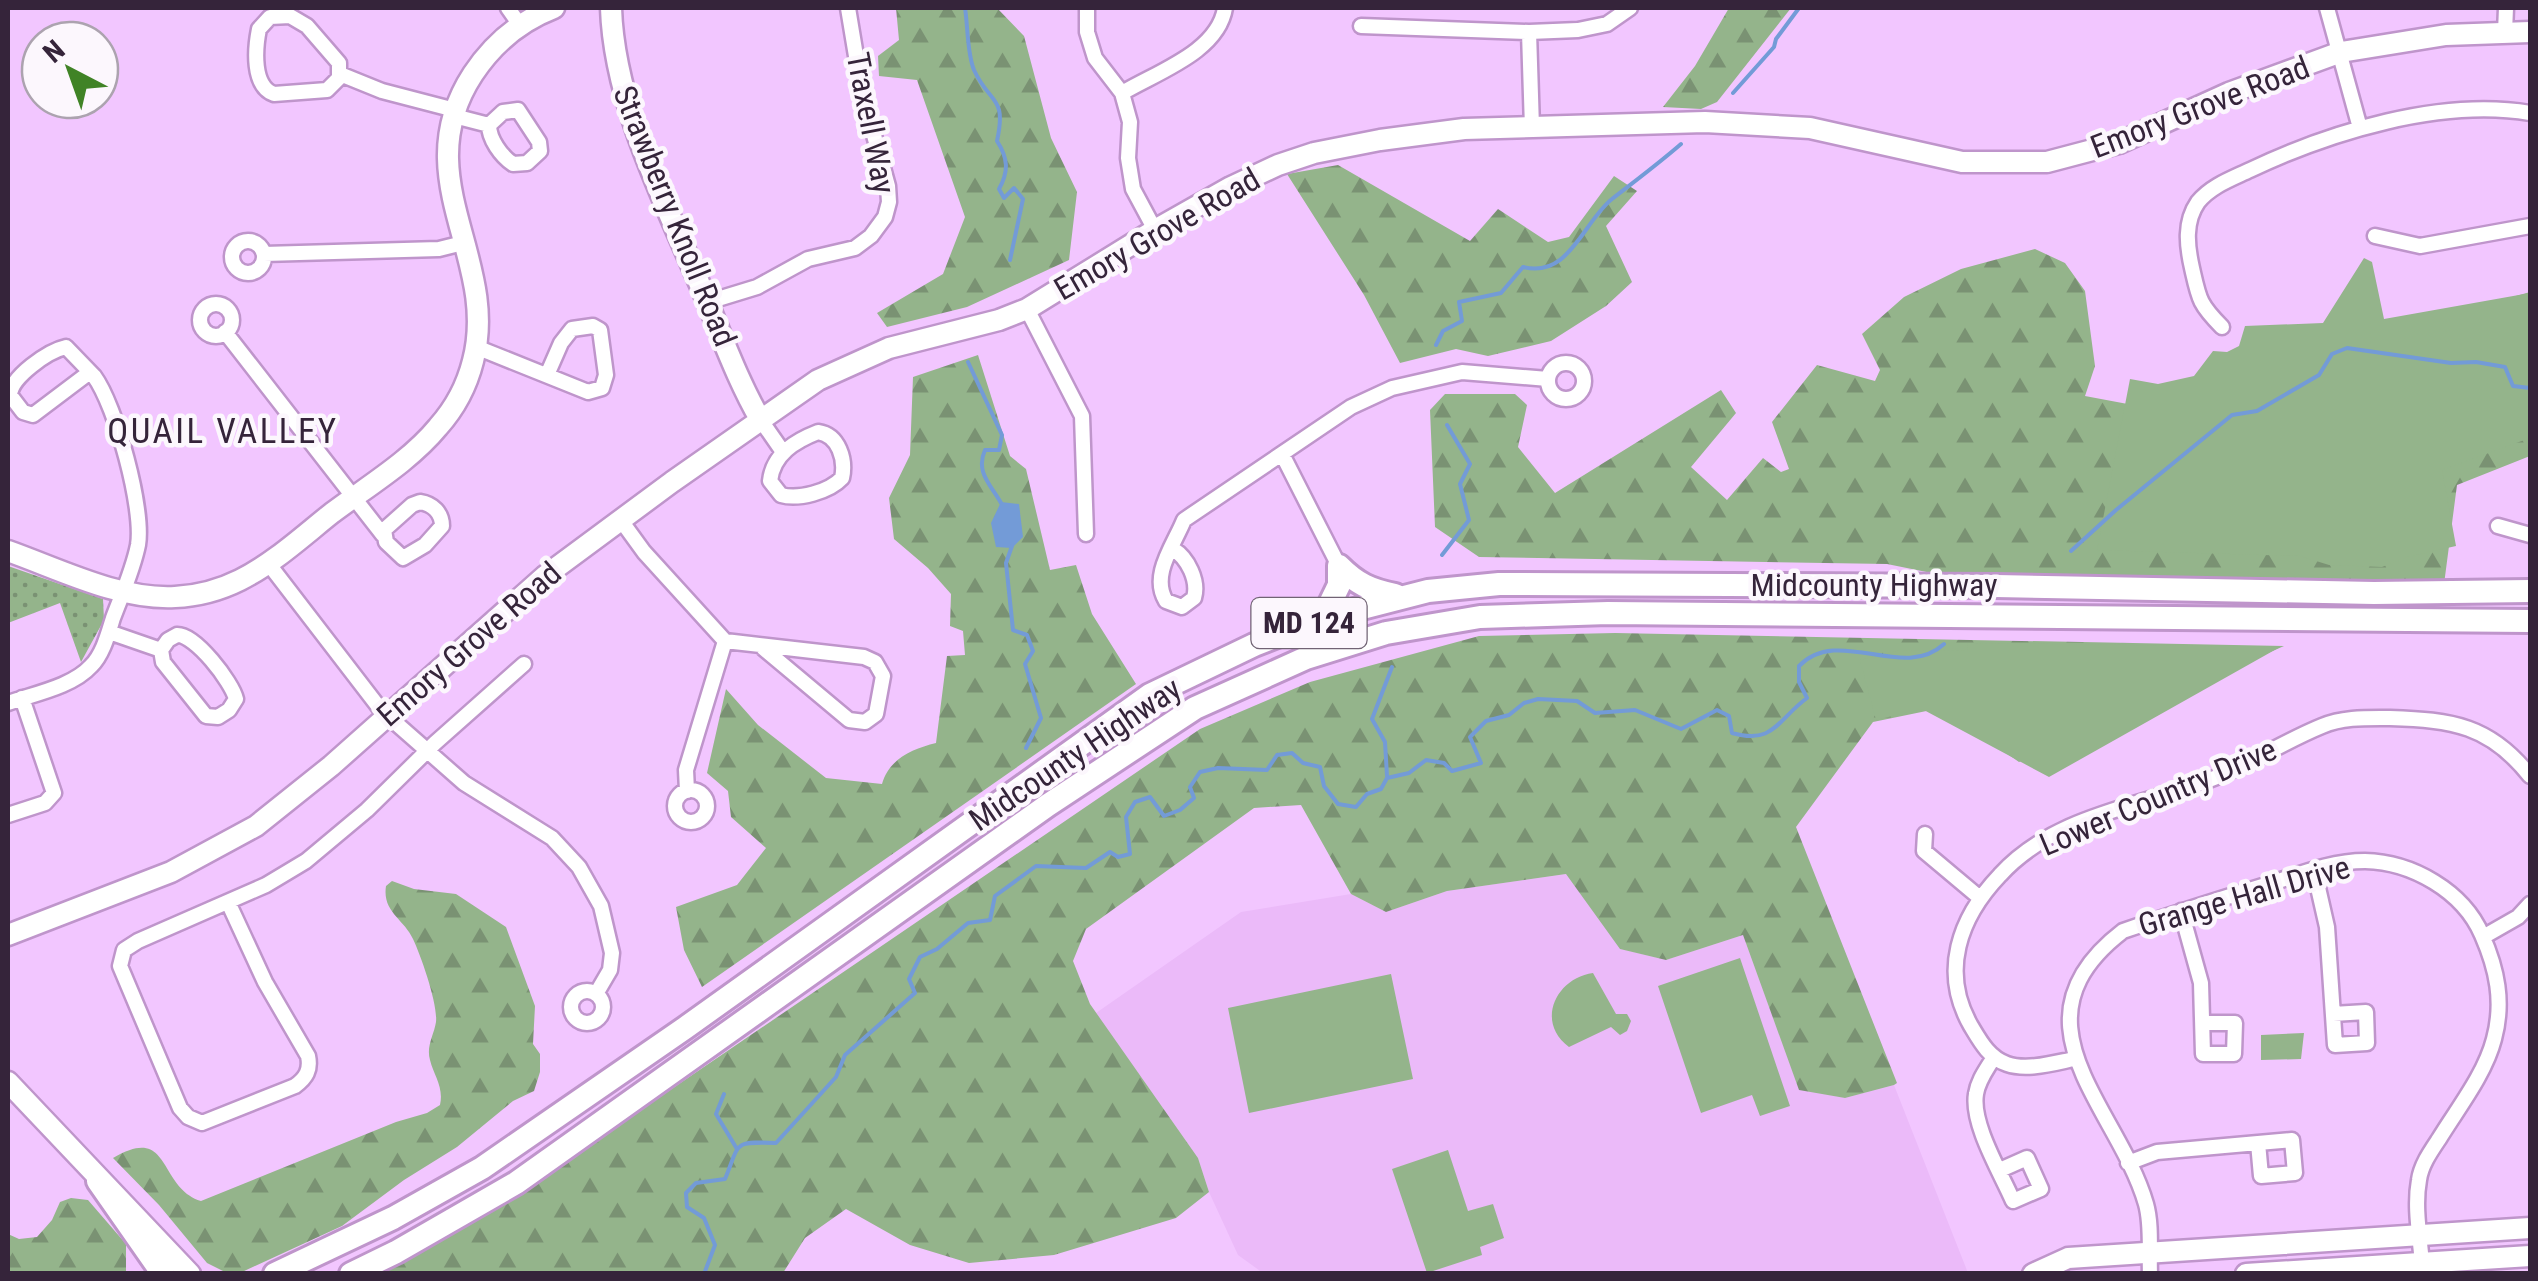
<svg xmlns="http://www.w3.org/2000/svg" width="2538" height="1281" font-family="'Roboto Condensed',sans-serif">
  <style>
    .built { fill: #ebbaf9 }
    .grass { fill: url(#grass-dots) }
    .forest { fill: url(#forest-firs) }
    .park { fill: #94b48b }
    .water { fill: #739bd7 }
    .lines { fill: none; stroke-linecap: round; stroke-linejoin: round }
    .stream { stroke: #739bd7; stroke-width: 4 }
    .street-casing { stroke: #bf95cb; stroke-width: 19 }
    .secondary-casing { stroke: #bf95cb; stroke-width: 25 }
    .primary-casing { stroke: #bf95cb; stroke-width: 28 }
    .street { stroke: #fff; stroke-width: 14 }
    .secondary { stroke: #fff; stroke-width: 20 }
    .primary { stroke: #fff; stroke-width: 22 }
    .labels { text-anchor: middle; stroke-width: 9; stroke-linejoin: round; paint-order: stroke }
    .shield { fill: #fcf7fd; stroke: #716374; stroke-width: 2.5 }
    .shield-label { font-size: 30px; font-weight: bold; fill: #35243a }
    .street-label { font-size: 32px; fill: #35243a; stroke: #fcf7fd }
    .neighbourhood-label { font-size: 35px; letter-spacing: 2.5px; fill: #35243a; stroke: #fcf7fd }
  </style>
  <defs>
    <pattern id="grass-dots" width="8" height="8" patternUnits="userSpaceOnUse" patternTransform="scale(2.5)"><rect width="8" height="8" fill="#94b48b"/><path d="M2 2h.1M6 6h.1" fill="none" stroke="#7a9273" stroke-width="1.8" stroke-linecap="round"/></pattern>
    <pattern id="forest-firs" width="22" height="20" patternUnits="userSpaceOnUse" patternTransform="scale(2.5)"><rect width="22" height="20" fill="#94b48b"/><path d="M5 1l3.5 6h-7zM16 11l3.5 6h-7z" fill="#7a9273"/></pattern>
  </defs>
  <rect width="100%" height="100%" fill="#f2c6ff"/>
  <!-- built -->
  <path class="built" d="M1567,874L1621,949L1666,960L1743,935L1799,1089L1845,1098L1894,1085L1968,1273H1263L1238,1255L1209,1192L1198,1158L1096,1013L1241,912L1351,894L1386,912L1447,891Z"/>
  <!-- grass -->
  <path class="grass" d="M8,566L103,599L104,620L81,662L60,603L8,623Z"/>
  <!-- forest -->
  <path class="forest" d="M896,8H997L1024,36L1051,138L1077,192L1069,260L967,307L887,327L877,313L943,274L965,217L917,80L879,76L878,56L899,40Z
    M1729,8H1791L1717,102L1701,109L1663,107L1695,66Z
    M1338,165L1470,241L1498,209L1548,242L1569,237L1614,176L1637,191L1606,226L1632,282L1606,306L1551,341L1488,356L1456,349L1400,363L1364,295L1287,174Z
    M2035,249L2065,263L2085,291L2095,366L2085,396L2133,405L2530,292V456L2457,485L2443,592L1996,586L1887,564L1479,557L1435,527L1430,410L1445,394H1515L1527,405L1518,447L1555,493L1721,390L1736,413L1691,467L1727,500L1763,458L1781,472L1789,469L1772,422L1817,365L1875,381L1880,370L1862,334L1904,297L1961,269Z
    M978,355L1010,456L1026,469L1050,570L1076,565L1092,614L1136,684L702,987L684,950L676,907L737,885L766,848L731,817L728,791L707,773L726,689L758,725L826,778L882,784C889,759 912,749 936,743L947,656L965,655L963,631L950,626L951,594L928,568L894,539L889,498L910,455L913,377Z
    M1615,633L2284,646L2019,762L1941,708L1873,722L1796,827L1897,1083L1894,1085L1845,1098L1799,1090L1743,935L1666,960L1620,949L1566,874L1447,891L1386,912L1351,894L1301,805L1254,808L1086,929L1073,961L1090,1004L1198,1158L1209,1192L1176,1218L1054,1255L969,1263L910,1245L846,1209L805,1238L783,1273L379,1274L522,1191L1200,729L1310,682L1479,636Z
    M392,881L414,889L456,894L506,927L535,1006L533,1044L540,1054V1072L534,1091L513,1101L457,1147L404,1180L342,1226L242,1272L223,1271L207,1263L159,1205L113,1158C172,1123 157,1187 201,1201L396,1122L427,1113L440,1105C444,1087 434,1076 430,1060C426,1046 434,1035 436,1022C438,1004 421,956 413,939C404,919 382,912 386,886Z
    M71,1198L88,1200L126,1244V1273H8V1234L19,1239L37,1237L52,1220L60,1202Z"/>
  <!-- park -->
  <path class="park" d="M2364,258L2372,262L2384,319L2530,293V438L2442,470L2456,546L2407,557L2382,567L2329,565L2300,556L2097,550L2130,379L2158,384L2194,376L2213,351L2227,352L2239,346L2245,326L2323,323Z
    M1968,643L2280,647L2049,777L1922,709L1876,720L1860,660L1901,650L1967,651Z
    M1740,958L1790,1106L1760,1116L1752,1095L1701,1113L1658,986Z
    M1593,973L1616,1014H1627L1631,1021L1627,1031L1620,1035L1611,1027L1569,1047C1535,1022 1556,978 1593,973Z
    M1391,974L1413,1079L1249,1113L1228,1008Z
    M2304,1033L2301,1059L2261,1060V1035Z
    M1448,1150L1468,1211L1493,1204L1504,1238L1480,1247L1482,1255L1427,1273L1392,1169Z"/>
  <!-- water -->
  <path class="water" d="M1001,502L1019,504L1023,537L1012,548L996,547L991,523Z"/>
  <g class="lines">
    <!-- stream -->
    <path class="stream" d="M965,8C968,27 967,53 974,70C990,105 1007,95 997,141C1008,158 1009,171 999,189L1004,198L1014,188L1023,199L1010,260
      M1733,93L1774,47L1776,39L1799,8
      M1436,345L1443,331L1462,321L1459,302L1501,293L1523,267C1569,279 1583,222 1612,199C1635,181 1658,164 1681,144
      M968,362L1002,435L999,450H985C975,472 991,485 1001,503
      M1012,546L1006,563L1013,630L1027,635L1033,651L1025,664L1041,718L1026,748
      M2071,551L2116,510L2232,415L2257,411L2319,375L2332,354L2347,348L2451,363L2476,362L2505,367L2513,386L2530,388
      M1442,555L1469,520L1460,484L1470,464L1447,425
      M1387,776L1385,742L1372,719L1392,667
      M724,1094L716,1114L737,1149
      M704,1274L715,1245L704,1218L687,1207L686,1193L696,1183L725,1179C740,1143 732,1141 776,1143L836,1077L845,1055L915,993L909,979L920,957L937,949L968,923L990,920L995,896L1036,866L1086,868L1110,852L1118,857L1130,854L1126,817L1135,802L1150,797L1164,816L1180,810L1194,798L1190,787L1200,772L1218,768L1267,770L1277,755L1292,753L1303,763L1320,767L1324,786L1338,804L1356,807L1367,794L1381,789L1387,778L1409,773L1426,760L1444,763L1452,771L1481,763L1470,737L1486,721L1509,715L1524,703L1538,699L1577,701L1595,713L1635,710L1681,729L1717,710L1729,716L1732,733C1774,745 1777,720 1807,698L1799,682V666C1839,625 1903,682 1944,644"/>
    <!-- street casing -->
    <g class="street-casing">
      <path id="street" d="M508,8L520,25
        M1087,8V32L1095,58L1122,93L1130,122L1128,158L1133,189L1155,230
        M2327,8L2360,128
        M290,16L307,26L339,63V78L327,90L274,94C252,86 255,49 259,29L270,17Z
        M1361,26L1529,32L1578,30L1607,24L1630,8
        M1529,32L1532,128
        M2505,32L2506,8
        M340,74L382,91L455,110
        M1122,93C1157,72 1218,52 1225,8
        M454,116L489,125L503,112L518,110L539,142L540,151L527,163L513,164C501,156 489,139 489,125
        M2375,236L2420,246L2530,226
        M232 257a16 16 0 1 1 32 0a16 16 0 1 1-32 0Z
        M264,254L439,249L463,243
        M708,302L757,287L808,259L855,248L871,236L885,217L889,202L888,186L862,92L848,8
        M200 320a16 16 0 1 1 32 0a16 16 0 1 1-32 0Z
        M1027,309L1082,416L1086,534
        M2222,327C2199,304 2199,299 2192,268C2187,246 2184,222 2198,202C2211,186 2231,179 2250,170C2330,132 2441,98 2530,113
        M225,332L383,535
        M476,347L588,392L602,388L606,375L600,330L593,326L572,329L561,343L547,375
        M1548 381a18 18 0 1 1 36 0a18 18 0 1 1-36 0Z
        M760,419L783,452
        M818,432C839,435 846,460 842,478C829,492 798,500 781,495L770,481C773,454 795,441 818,432Z
        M1282,454L1339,566
        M420,502C433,504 442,513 442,526L425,545L403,558L386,542L384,530L412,505Z
        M620,519L644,552L725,641L864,657L875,662L883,676L876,714L865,722L849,720L763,648
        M2498,526L2530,535
        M1173,549C1188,558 1199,581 1194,598L1182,607L1166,601C1150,575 1174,545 1184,520L1351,407L1392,388L1462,372L1548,379
        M268,563L381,710L464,783L552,838L579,867L601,906L612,953L610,970L596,994
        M109,632L161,650L163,662L206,716L218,717L229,710L236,699C232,682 195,634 177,635L168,640L161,650
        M8,703C33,694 72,687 91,666C103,654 108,634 113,618C122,594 133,570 138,545C144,509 116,406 94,376L66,347C48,351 11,377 10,395L23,412L33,415L90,372
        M675 806a16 16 0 1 1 32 0a16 16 0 1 1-32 0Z
        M687,791L686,770L725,641
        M8,815L45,803L54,793L22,698
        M1925,834L1924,851L1980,898
        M2314,870L2327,927L2335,1045L2367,1043L2366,1012L2333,1014
        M228,902L265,982L308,1056C311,1070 306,1078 295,1086L202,1123L188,1117L180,1108L120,966L124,950L138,941L266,885L306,861L367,810L435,743L524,664
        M2181,911L2201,983L2203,1054H2234L2235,1023H2203
        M2483,937L2518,917L2530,904
        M571 1007a16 16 0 1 1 32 0a16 16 0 1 1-32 0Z
        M1994,1057C1987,1069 1978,1080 1976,1094C1971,1124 2001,1173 2013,1201L2041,1189L2027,1158L2000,1170
        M2074,1059C2054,1063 2027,1071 2007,1064C1989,1058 1980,1041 1971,1026C1940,972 1959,918 2000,875C2051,819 2129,808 2198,784C2241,770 2280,743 2322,726C2343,717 2367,718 2390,718C2452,720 2490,725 2530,776
        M2128,1163L2157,1152L2258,1143L2261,1176L2295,1173L2292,1140L2258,1143
        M2150,1274C2149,1252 2152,1225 2146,1204C2118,1107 2004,1022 2123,931C2172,914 2220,899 2269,884C2300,874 2332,861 2365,861C2412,862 2463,891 2482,935C2497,969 2504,1002 2494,1039C2485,1074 2458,1108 2439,1139C2431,1151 2421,1165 2419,1180C2414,1207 2420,1237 2422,1264"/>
    </g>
    <!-- secondary casing -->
    <g class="secondary-casing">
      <path id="secondary" d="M611,8C614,106 668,208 706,299C723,339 738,381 760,419
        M8,551C59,569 119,600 175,597C198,596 220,590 240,580C274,563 303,536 332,513C368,486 410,461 438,427C455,408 467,385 473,361C500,258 405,178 473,74C493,44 520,21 554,8
        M8,935L171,872L256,826L331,766L545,576L672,482L818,380L889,348L999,320L1027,309L1155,230L1231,187L1278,165L1314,153L1380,140L1464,129L1705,122L1810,128L1962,162H2047L2119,143L2229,93L2341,52L2446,35L2530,32
        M8,1082L190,1274
        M2033,1274L2068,1258L2530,1228
        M2246,1274L2530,1256"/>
    </g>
    <!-- primary casing -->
    <g class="primary-casing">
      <path id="primary" d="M1339,566C1357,584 1370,590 1395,595
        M1323,618L1339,585V566
        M98,1181L163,1274
        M275,1274L393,1218L482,1168L685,1028L1150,695L1254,645L1323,618L1428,591L1499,584L1996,586L2374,593L2530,591
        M351,1274L396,1252L516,1183L1048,805L1195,708L1306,658L1386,633L1480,617L1608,613L2530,621"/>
    </g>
    <!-- street -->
    <use href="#street" class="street"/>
    <!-- secondary -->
    <use href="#secondary" class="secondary"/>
    <!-- primary -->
    <use href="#primary" class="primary"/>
  </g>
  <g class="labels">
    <!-- shield labels -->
    <rect class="shield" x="1251.5" y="598" width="115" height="50" rx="8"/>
    <g class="shield-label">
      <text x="1309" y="633">MD 124</text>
    </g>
    <!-- street labels -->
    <g class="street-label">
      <text transform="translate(2200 107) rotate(-21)" y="11">Emory Grove Road</text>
      <text transform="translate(871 123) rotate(79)" y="11">Traxell Way</text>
      <text transform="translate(675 216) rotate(68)" y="11">Strawberry Knoll Road</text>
      <text transform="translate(1157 234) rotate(-30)" y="11">Emory Grove Road</text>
      <text x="1874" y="596">Midcounty Highway</text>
      <text transform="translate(469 644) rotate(-41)" y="11">Emory Grove Road</text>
      <text transform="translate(1075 754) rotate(-34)" y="11">Midcounty Highway</text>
      <text transform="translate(2158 797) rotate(-23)" y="11">Lower Country Drive</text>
      <text transform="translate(2244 896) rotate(-16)" y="11">Grange Hall Drive</text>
    </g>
    <!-- neighbourhood labels -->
    <g class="neighbourhood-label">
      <text x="223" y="443">QUAIL VALLEY</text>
    </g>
  </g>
  <!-- border -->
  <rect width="2538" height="1281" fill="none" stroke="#35243a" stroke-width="20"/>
  <!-- north arrow -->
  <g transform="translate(70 70) rotate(319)"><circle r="48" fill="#fcf7fd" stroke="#aca3af" stroke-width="2.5"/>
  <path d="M0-8L18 38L0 25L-18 38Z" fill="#408326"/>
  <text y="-15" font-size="28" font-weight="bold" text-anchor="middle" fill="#35243a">N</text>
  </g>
</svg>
